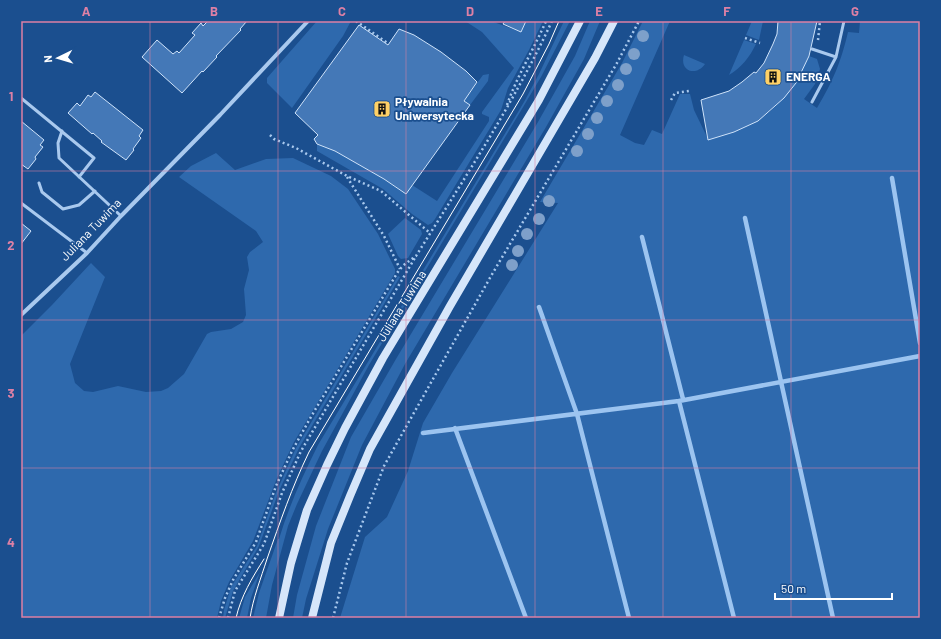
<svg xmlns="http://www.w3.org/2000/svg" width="941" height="639" font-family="Barlow,sans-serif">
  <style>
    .green { fill: #2e69ad }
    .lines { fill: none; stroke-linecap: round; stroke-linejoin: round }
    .stream { stroke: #9cc4f0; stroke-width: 4.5 }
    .building { fill: #4478b7; stroke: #cfe3fa }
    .path { stroke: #a9c9ee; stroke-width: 2.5; stroke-dasharray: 2 3; stroke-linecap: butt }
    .lane { stroke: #a9c9ee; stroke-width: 3 }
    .street { stroke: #a9c9ee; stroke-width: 4 }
    .secondary { stroke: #d6e6fa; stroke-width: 8 }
    .tram { stroke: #fff; stroke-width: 1 }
    .tree { fill: #7ea0ca }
    .grid { fill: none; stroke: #dd80a5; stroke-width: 1; stroke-opacity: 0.55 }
    .labels { text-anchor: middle; stroke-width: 3.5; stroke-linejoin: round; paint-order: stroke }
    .poi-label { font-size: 12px; font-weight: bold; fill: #fff; stroke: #1b4f8f; text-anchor: start }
    .street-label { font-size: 12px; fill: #fff; stroke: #1b4f8f }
    .neatline { fill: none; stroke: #dd80a5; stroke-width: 1.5 }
    .grid-label { font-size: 13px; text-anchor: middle; font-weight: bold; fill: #dd80a5 }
  </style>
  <rect width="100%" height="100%" fill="#1b4f8f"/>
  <!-- green -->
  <path class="green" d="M317,21H351L343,36L292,108L267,83V78Z
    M465,21H491L521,32L526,21H543L529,50L508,88L501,110L435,219L432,223L428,225L412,214L383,189L317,151V144L335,151L384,179L405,194L412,185L437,201L489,121V117L482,114V112L514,68L482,32Z
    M564,21H570L541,77L369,365L322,451L297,504L288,526L272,585L266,618H253L259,593L278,539H279C289,506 303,475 318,445L524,102L539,74Z
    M590,21H600L584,59L546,127L405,364L362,445L328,529L306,599L302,618H293L297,595L316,526L351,437L396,359L538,122L575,56Z
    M643,21H670L620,135L635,143L644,145L652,130L662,134L680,94H690L694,110L708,139C761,127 786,105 809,56L817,59L820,69L815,84L804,99L817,108C833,81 841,62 848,32L859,33L860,21H920V618H340L365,537L387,517L408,471L423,423L452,373L558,203L540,202L622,63Z
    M752,21H763L759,40L746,35Z
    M744,40L756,44C749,58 742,67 729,75Z
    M684,55L705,64C696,77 679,71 684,55Z
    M489,74L488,81L470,105L464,101L483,75Z
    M216,153L235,170L266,159L293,158L331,176L348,189L378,234L395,269V273L294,442L277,478L253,541L229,582L221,601L217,618H21V336L52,305L91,263L105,277L70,364L75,383L84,391L93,392L118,386L146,392L161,391L168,388L184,374L207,334L211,332L231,329L243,322L246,315L244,289L249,270L247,257L250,252L263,242L256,231L179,177L191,166Z
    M405,218L421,230L422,234L408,258L401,259L398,256L388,234Z
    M398,276L400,277L299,448L279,491L259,546L233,591L225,618H223L224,610L231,587L257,546L275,495L296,448Z
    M260,572L251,598L247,618H239L245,597Z"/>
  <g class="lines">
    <!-- stream -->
    <path class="stream" d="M892,178L920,343
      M745,218L833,618
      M642,237L683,399
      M539,307L577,414L629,618
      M679,401L734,618
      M455,428L526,618
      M423,433L679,401L920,356"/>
  </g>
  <!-- building -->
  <path class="building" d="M208,21H247L240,29L241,30L216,56L217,57L203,72L202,71L182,93L142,57L157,40L173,54L177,51L179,53L195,35L192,33L201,23L203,26Z
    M505,21H526L521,32L503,24Z
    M778,21H817L809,56L796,83L784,98L758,121L734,132L708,140L701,100L729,91L742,82L754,72L756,73L764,63L773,44L777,34Z
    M359,25L388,45L399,29L414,35L441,52L466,71L477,82L464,101L470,105L406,194L384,179L335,151L317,144L314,139L318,135L295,113Z
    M95,92L143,130L139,136L141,138L133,149L134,150L126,160L101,142L102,141L93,133L92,134L68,113L77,103L80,106L88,95L91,97Z
    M21,121L44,140L40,145L43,147L35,157L36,159L28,169L21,164Z
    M21,223L31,231L21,244Z"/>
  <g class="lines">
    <!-- path -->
    <path class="path" d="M356,21L389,44
      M745,38L760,43
      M818,40L820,21
      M671,100L675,93L689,91
      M507,105C517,76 534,49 546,21
      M270,135L274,139L296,148L347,176L381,191L430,233
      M347,177L384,236L400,269
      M219,618L225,598L233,580L256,542L276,486L292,451L312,415L399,270L405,264L416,256C464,179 514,103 552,21
      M228,618L235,591L264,544L282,493L301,451L416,256
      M333,618L347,563L384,466L491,276L617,63L639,21"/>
    <!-- lane -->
    <path class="lane" d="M812,49L836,57
      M21,98L94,158L79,177
      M812,102L836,57L844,21
      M62,131L58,143L59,158L121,216
      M39,183L42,192L63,209L79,205L95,191
      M21,203L87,253"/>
    <!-- street -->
    <path class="street" d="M21,315L87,253L121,216L220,115L308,21"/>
    <!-- secondary -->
    <path class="secondary" d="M279,618L291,563L307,510L327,465L345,428L383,358L539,100L580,21
      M312,618L331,543L350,496L370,449L450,306L595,58L614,21"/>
    <!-- tram -->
    <path class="tram" d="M236,618C241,596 252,578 264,559
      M250,618C253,598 261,578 267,559C280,522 292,487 309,452L523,94L549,44L559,21"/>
  </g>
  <!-- trees -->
  <g class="tree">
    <circle cx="643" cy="36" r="6"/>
    <circle cx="634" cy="54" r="6"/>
    <circle cx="626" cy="69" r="6"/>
    <circle cx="618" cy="85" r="6"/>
    <circle cx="607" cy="101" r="6"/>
    <circle cx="597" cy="118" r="6"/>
    <circle cx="588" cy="134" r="6"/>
    <circle cx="577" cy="151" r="6"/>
    <circle cx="549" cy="201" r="6"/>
    <circle cx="539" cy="219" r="6"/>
    <circle cx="527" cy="234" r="6"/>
    <circle cx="518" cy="251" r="6"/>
    <circle cx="512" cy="265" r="6"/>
  </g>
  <!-- grid -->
  <path class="grid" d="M150,21V618M278,21V618M406,21V618M535,21V618M663,21V618M791,21V618M21,171H920M21,320H920M21,468H920"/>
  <!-- icons -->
  <defs>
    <g id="building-square" transform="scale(0.9)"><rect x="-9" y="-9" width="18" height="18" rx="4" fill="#ffd166" stroke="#1b4f8f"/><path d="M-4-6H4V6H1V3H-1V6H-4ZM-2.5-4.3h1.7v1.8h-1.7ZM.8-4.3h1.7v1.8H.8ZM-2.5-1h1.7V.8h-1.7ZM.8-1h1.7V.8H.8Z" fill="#111"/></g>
  </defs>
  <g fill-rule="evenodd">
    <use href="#building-square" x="773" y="77"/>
    <use href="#building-square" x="382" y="109"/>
  </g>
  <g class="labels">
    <!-- poi labels -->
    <g class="poi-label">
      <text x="786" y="81">ENERGA</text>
      <text x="395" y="106">Pływalnia<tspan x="395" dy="14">Uniwersytecka</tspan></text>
    </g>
    <!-- street labels -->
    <g class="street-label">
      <text transform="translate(91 230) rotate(-46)" y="4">Juliana Tuwima</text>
      <text transform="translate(402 306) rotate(-58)" y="4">Juliana Tuwima</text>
    </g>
  </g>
  <!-- border -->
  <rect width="941" height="639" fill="none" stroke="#1b4f8f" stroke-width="44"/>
  <!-- north arrow -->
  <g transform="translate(58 58) rotate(265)" stroke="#1b4f8f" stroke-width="3" paint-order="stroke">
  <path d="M0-3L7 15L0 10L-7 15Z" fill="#ffffff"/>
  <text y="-6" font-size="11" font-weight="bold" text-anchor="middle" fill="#ffffff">N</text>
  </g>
  <!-- scale -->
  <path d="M775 593v6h117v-6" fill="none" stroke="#ffffff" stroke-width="2"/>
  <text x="781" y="593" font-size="12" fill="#ffffff" stroke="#1b4f8f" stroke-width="3" paint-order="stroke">50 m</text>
  <rect x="22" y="22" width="897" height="595" class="neatline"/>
  <g class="grid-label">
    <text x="86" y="16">A</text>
    <text x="214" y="16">B</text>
    <text x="342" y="16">C</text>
    <text x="470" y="16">D</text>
    <text x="599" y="16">E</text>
    <text x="727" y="16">F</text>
    <text x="855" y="16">G</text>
    <text x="11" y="101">1</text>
    <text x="11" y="250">2</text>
    <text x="11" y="398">3</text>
    <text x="11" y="547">4</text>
  </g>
</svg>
